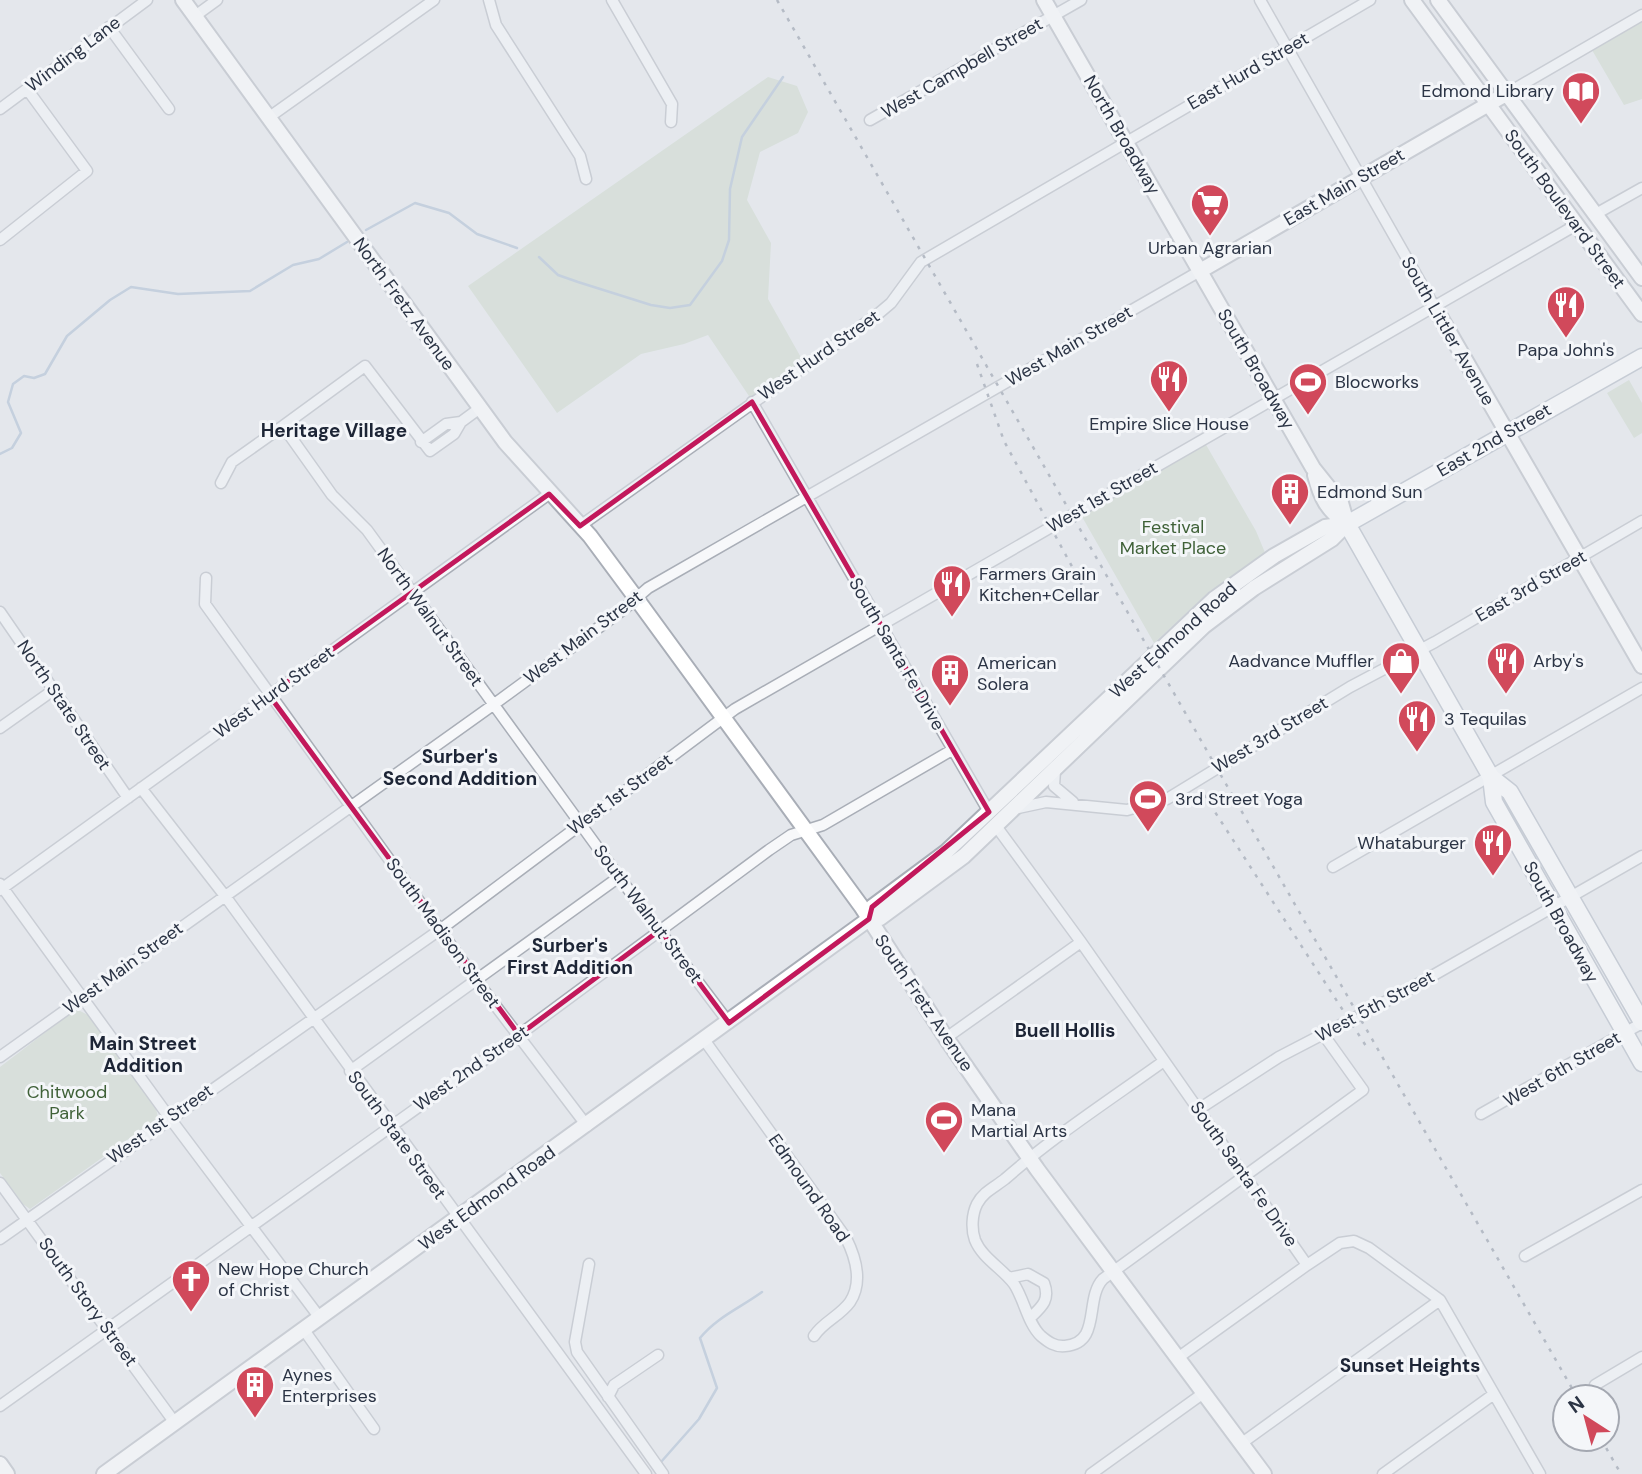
<svg xmlns="http://www.w3.org/2000/svg" width="1642" height="1474" font-family="'DM Sans',sans-serif">
  <style>
    .green { fill: #c9d6c5 }
    .lines { fill: none; stroke-linecap: round; stroke-linejoin: round }
    .stream { stroke: #9fb4cc; stroke-width: 2.5 }
    .street-casing { stroke: #a9aeb7; stroke-width: 13 }
    .secondary-casing { stroke: #a9aeb7; stroke-width: 18 }
    .primary-casing { stroke: #a3abb8; stroke-width: 19 }
    .street { stroke: #f7f8fa; stroke-width: 10 }
    .secondary { stroke: #fff; stroke-width: 14 }
    .primary { stroke: #fff; stroke-width: 16 }
    .rail { stroke: #7d8696; stroke-width: 2.5; stroke-dasharray: 3.5 7; stroke-linecap: butt }
    .marked { fill: none; stroke: #c2185b; stroke-width: 5; stroke-linejoin: round }
    .labels { text-anchor: middle; stroke-width: 6; stroke-linejoin: round; paint-order: stroke }
    .street-label { font-size: 18px; fill: #2b3445; stroke: #f4f6f9 }
    .poi-label { font-size: 18px; fill: #2b3445; stroke: #f4f6f9; text-anchor: start }
    .park-label { font-size: 18px; fill: #3f6138; stroke: #f4f6f9 }
    .neighbourhood-label { font-size: 19px; font-weight: bold; fill: #1d2536; stroke: #f4f6f9 }
  </style>
  <rect width="100%" height="100%" fill="#e4e7ec"/>
  <!-- green -->
  <path class="green" d="M1642,21V99L1624,105L1592,50Z
    M768,77L797,86L808,112L798,133L760,152L747,200L771,243L768,299L803,361L751,399L708,335L684,344L641,354L557,413L468,286Z
    M1629,380L1642,403V433L1634,438L1607,393Z
    M1205,443L1256,531L1266,555L1210,591L1154,643L1081,515Z
    M76,1009L88,1015L156,1108L158,1118L30,1209L23,1204L0,1173V1067Z"/>
  <g class="lines">
    <!-- stream -->
    <path class="stream" d="M366,230L415,203L449,213L477,234L517,248
      M539,257L558,275L578,282L651,305L670,308L690,305L722,261L729,240L730,189L742,137L783,77
      M0,454L12,448L21,433L8,402L13,384L24,376L34,378L45,374L67,336L110,300L131,287L178,294L250,291L293,265L319,259L347,242
      M661,1462L699,1419L717,1388L700,1338C717,1317 740,1308 762,1292"/>
    <!-- street casing -->
    <g class="street-casing">
      <path id="street" d="M489,0L496,25L580,156L586,179
        M612,0L672,104L671,122
        M1260,0L1434,306
        M195,16L217,0
        M109,27L169,109
        M1506,94L1642,15
        M0,109L147,0
        M268,118L434,0
        M870,120L1081,0
        M1594,215L1642,188
        M0,240L87,171L27,89
        M752,402L989,812
        M283,426L365,366L430,451L454,434L461,422L480,408
        M421,442L446,424L461,422
        M221,483L232,462L283,426L332,495L367,530L619,877L729,1023
        M580,526L878,314L891,303L921,262L1370,0
        M206,578L205,604L476,980L587,1126
        M0,612L128,798
        M0,728L55,689
        M1055,770L1054,786L1073,802
        M141,788L225,896L646,1474
        M1018,808L1046,802L1127,810L1167,799L1350,687L1435,642L1642,521
        M996,826L1081,942L1307,1265L1340,1243L1354,1241L1369,1248L1440,1300L1540,1474
        M1333,867L1642,688
        M0,884L169,1117L320,1318
        M0,890L549,494
        M946,1038L1081,942
        M705,1041L846,1238C856,1258 863,1282 850,1302C840,1316 823,1322 814,1336
        M0,1057L493,705L624,609L648,588L1200,271
        M1164,1061C1111,1099 1054,1136 1005,1179C995,1187 983,1192 977,1204C972,1214 971,1229 975,1240C982,1258 1003,1269 1014,1284C1024,1299 1028,1324 1041,1336C1048,1342 1055,1347 1065,1346C1102,1343 1084,1299 1103,1279L1363,1090L1323,1034
        M350,1071L619,877
        M1199,1109L1279,1057L1404,992L1642,856
        M1481,1114L1642,1023
        M0,1183L175,1423
        M0,1239L441,929L735,709L1576,225
        M1525,1256L1642,1190
        M589,1264L575,1342L577,1352L663,1474
        M1009,1278L1028,1274L1044,1283C1050,1299 1043,1306 1031,1317
        M304,1330L374,1429
        M1179,1357L1307,1265
        M1595,1385L1642,1357
        M608,1397L614,1385L658,1355
        M0,1406L519,1035L769,850L791,835L823,825L952,750
        M1242,1443L1440,1300
        M1091,1474L1205,1392
        M1383,1474L1494,1394"/>
    </g>
    <!-- secondary casing -->
    <g class="secondary-casing">
      <path id="secondary" d="M183,0L505,442L590,536L636,598L861,906L946,1038L1037,1169L1264,1474
        M1044,0L1313,468L1341,503L1347,524
        M1412,0L1642,314
        M1438,0L1642,278
        M1200,271L1506,94
        M1434,306L1642,666
        M1315,475C1321,498 1327,510 1347,524
        M869,919L872,907L946,852L1214,599L1274,556L1325,527L1347,524
        M0,1464L7,1474
        M104,1474L869,919L880,918L964,856L1204,626L1254,588L1332,539L1347,524"/>
    </g>
    <!-- primary casing -->
    <g class="primary-casing">
      <path id="primary" d="M1642,357L1347,524L1491,777L1510,792L1642,1022
        M1491,777L1494,802L1642,1063"/>
    </g>
    <!-- street -->
    <use href="#street" class="street"/>
    <!-- secondary -->
    <use href="#secondary" class="secondary"/>
    <!-- primary -->
    <use href="#primary" class="primary"/>
    <!-- rail -->
    <path class="rail" d="M777,0L1577,1397
      M977,364L1004,441L1095,609
      M1204,795L1366,1046
      M1601,1439L1621,1474"/>
  </g>
  <!-- marked area -->
  <path d="M0 0H1642V1474H0ZM752,402L989,812L872,907L869,919L729,1023L660,930L519,1035L269,695L549,494L580,526Z" fill="#e4e7ec" fill-opacity=".55" fill-rule="evenodd"/>
  <path class="marked" d="M752,402L989,812L872,907L869,919L729,1023L660,930L519,1035L269,695L549,494L580,526Z"/>
  <!-- icons -->
  <defs>
    <g id="library-pin" transform="scale(2.0125)"><path d="M0 17L-7.5 6A9.5 9.5 0 1 1 7.5 6Z" fill="#d1495b" stroke="#f4f6f9"/><path d="M-6-4Q-3-5.5-.7-3.5V5Q-3 3-6 4ZM6-4Q3-5.5 .7-3.5V5Q3 3 6 4Z" fill="#fff"/></g>
    <g id="supermarket-pin" transform="scale(2.0125)"><path d="M0 17L-7.5 6A9.5 9.5 0 1 1 7.5 6Z" fill="#d1495b" stroke="#f4f6f9"/><path d="M-6-5.5h2.5l.6 2H6L4.5 2H-2.5L-4.4-4H-6ZM-1.5 3.2a1.3 1.3 0 1 0 .1 0ZM3 3.2a1.3 1.3 0 1 0 .1 0Z" fill="#fff"/></g>
    <g id="restaurant-pin" transform="scale(2.0125)"><path d="M0 17L-7.5 6A9.5 9.5 0 1 1 7.5 6Z" fill="#d1495b" stroke="#f4f6f9"/><path d="M-5-6h1v4h1v-4h1v4h1v-4h1v5L-1.5 .5V6h-2V.5L-5-1ZM5-6V6H3V1.5H1.5Q1.5-4 5-6Z" fill="#fff"/></g>
    <g id="stadium-pin" transform="scale(2.0125)"><path d="M0 17L-7.5 6A9.5 9.5 0 1 1 7.5 6Z" fill="#d1495b" stroke="#f4f6f9"/><path d="M0-5a6.5 5 0 1 0 0 10a6.5 5 0 1 0 0-10ZM-3.5-1.8h7v3.6h-7Z" fill="#fff"/></g>
    <g id="building-pin" transform="scale(2.0125)"><path d="M0 17L-7.5 6A9.5 9.5 0 1 1 7.5 6Z" fill="#d1495b" stroke="#f4f6f9"/><path d="M-4-6H4V6H1V3H-1V6H-4ZM-2.5-4.3h1.7v1.8h-1.7ZM.8-4.3h1.7v1.8H.8ZM-2.5-1h1.7V.8h-1.7ZM.8-1h1.7V.8H.8Z" fill="#fff"/></g>
    <g id="shop-pin" transform="scale(2.0125)"><path d="M0 17L-7.5 6A9.5 9.5 0 1 1 7.5 6Z" fill="#d1495b" stroke="#f4f6f9"/><path d="M-5-2.5h2.3a2.7 3.5 0 0 1 5.4 0H5L5.5 6h-11ZM-1.5-2.5h3a1.5 2.3 0 0 0-3 0Z" fill="#fff"/></g>
    <g id="church-pin" transform="scale(2.0125)"><path d="M0 17L-7.5 6A9.5 9.5 0 1 1 7.5 6Z" fill="#d1495b" stroke="#f4f6f9"/><path d="M-1.2-6h2.4v3.5h3.3v2.4h-3.3V6h-2.4V-.1h-3.3v-2.4h3.3Z" fill="#fff"/></g>
  </defs>
  <g fill-rule="evenodd">
    <use href="#library-pin" x="1581" y="91"/>
    <use href="#supermarket-pin" x="1210" y="203"/>
    <use href="#restaurant-pin" x="1566" y="305"/>
    <use href="#restaurant-pin" x="1169" y="379"/>
    <use href="#stadium-pin" x="1308" y="382"/>
    <use href="#building-pin" x="1290" y="492"/>
    <use href="#restaurant-pin" x="952" y="584"/>
    <use href="#shop-pin" x="1401" y="661"/>
    <use href="#restaurant-pin" x="1506" y="661"/>
    <use href="#building-pin" x="950" y="673"/>
    <use href="#restaurant-pin" x="1417" y="719"/>
    <use href="#stadium-pin" x="1148" y="799"/>
    <use href="#restaurant-pin" x="1493" y="843"/>
    <use href="#stadium-pin" x="944" y="1120"/>
    <use href="#church-pin" x="191" y="1279"/>
    <use href="#building-pin" x="255" y="1385"/>
  </g>
  <g class="labels">
    <!-- street labels -->
    <g class="street-label">
      <text transform="translate(73 54) rotate(-37)" y="6">Winding Lane</text>
      <text transform="translate(962 68) rotate(-30)" y="6">West Campbell Street</text>
      <text transform="translate(1248 71) rotate(-30)" y="6">East Hurd Street</text>
      <text transform="translate(1122 135) rotate(60)" y="6">North Broadway</text>
      <text transform="translate(1344 187) rotate(-30)" y="6">East Main Street</text>
      <text transform="translate(1565 209) rotate(54)" y="6">South Boulevard Street</text>
      <text transform="translate(404 304) rotate(54)" y="6">North Fretz Avenue</text>
      <text transform="translate(1448 331) rotate(60)" y="6">South Littler Avenue</text>
      <text transform="translate(1069 346) rotate(-30)" y="6">West Main Street</text>
      <text transform="translate(819 355) rotate(-35)" y="6">West Hurd Street</text>
      <text transform="translate(1256 369) rotate(60)" y="6">South Broadway</text>
      <text transform="translate(1494 440) rotate(-30)" y="6">East 2nd Street</text>
      <text transform="translate(1102 497) rotate(-30)" y="6">West 1st Street</text>
      <text transform="translate(1531 586) rotate(-30)" y="6">East 3rd Street</text>
      <text transform="translate(430 617) rotate(54)" y="6">North Walnut Street</text>
      <text transform="translate(583 637) rotate(-37)" y="6">West Main Street</text>
      <text transform="translate(1173 640) rotate(-42)" y="6">West Edmond Road</text>
      <text transform="translate(897 654) rotate(60)" y="6">South Santa Fe Drive</text>
      <text transform="translate(274 692) rotate(-36)" y="6">West Hurd Street</text>
      <text transform="translate(64 705) rotate(56)" y="6">North State Street</text>
      <text transform="translate(1270 735) rotate(-31)" y="6">West 3rd Street</text>
      <text transform="translate(620 794) rotate(-36)" y="6">West 1st Street</text>
      <text transform="translate(648 914) rotate(53)" y="6">South Walnut Street</text>
      <text transform="translate(1561 922) rotate(61)" y="6">South Broadway</text>
      <text transform="translate(443 933) rotate(54)" y="6">South Madison Street</text>
      <text transform="translate(123 968) rotate(-36)" y="6">West Main Street</text>
      <text transform="translate(924 1003) rotate(56)" y="6">South Fretz Avenue</text>
      <text transform="translate(1375 1006) rotate(-28)" y="6">West 5th Street</text>
      <text transform="translate(471 1068) rotate(-35)" y="6">West 2nd Street</text>
      <text transform="translate(1562 1069) rotate(-30)" y="6">West 6th Street</text>
      <text transform="translate(160 1124) rotate(-35)" y="6">West 1st Street</text>
      <text transform="translate(397 1135) rotate(54)" y="6">South State Street</text>
      <text transform="translate(1244 1174) rotate(55)" y="6">South Santa Fe Drive</text>
      <text transform="translate(809 1188) rotate(55)" y="6">Edmound Road</text>
      <text transform="translate(487 1198) rotate(-36)" y="6">West Edmond Road</text>
      <text transform="translate(88 1302) rotate(54)" y="6">South Story Street</text>
    </g>
    <!-- poi labels -->
    <g class="poi-label">
      <text x="1554" y="97" text-anchor="end">Edmond Library</text>
      <text x="1210" y="254" text-anchor="middle">Urban Agrarian</text>
      <text x="1566" y="356" text-anchor="middle">Papa John's</text>
      <text x="1335" y="388">Blocworks</text>
      <text x="1169" y="430" text-anchor="middle">Empire Slice House</text>
      <text x="1317" y="498">Edmond Sun</text>
      <text x="979" y="580">Farmers Grain<tspan x="979" dy="21">Kitchen+Cellar</tspan></text>
      <text x="1374" y="667" text-anchor="end">Aadvance Muffler</text>
      <text x="1533" y="667">Arby's</text>
      <text x="977" y="669">American<tspan x="977" dy="21">Solera</tspan></text>
      <text x="1444" y="725">3 Tequilas</text>
      <text x="1175" y="805">3rd Street Yoga</text>
      <text x="1466" y="849" text-anchor="end">Whataburger</text>
      <text x="971" y="1116">Mana<tspan x="971" dy="21">Martial Arts</tspan></text>
      <text x="218" y="1275">New Hope Church<tspan x="218" dy="21">of Christ</tspan></text>
      <text x="282" y="1381">Aynes<tspan x="282" dy="21">Enterprises</tspan></text>
    </g>
    <!-- park labels -->
    <g class="park-label">
      <text x="1173" y="533">Festival<tspan x="1173" dy="21">Market Place</tspan></text>
      <text x="67" y="1098">Chitwood<tspan x="67" dy="21">Park</tspan></text>
    </g>
    <!-- neighbourhood labels -->
    <g class="neighbourhood-label">
      <text x="334" y="437">Heritage Village</text>
      <text x="460" y="763">Surber's<tspan x="460" dy="22">Second Addition</tspan></text>
      <text x="570" y="952">Surber's<tspan x="570" dy="22">First Addition</tspan></text>
      <text x="1065" y="1037">Buell Hollis</text>
      <text x="143" y="1050">Main Street<tspan x="143" dy="22">Addition</tspan></text>
      <text x="1410" y="1372">Sunset Heights</text>
    </g>
  </g>
  <!-- north arrow -->
  <g transform="translate(1586 1418) rotate(324)"><circle r="33" fill="#f4f6f9" stroke="#a4a8b1" stroke-width="2"/>
  <path d="M0-5L12 26L0 18L-12 26Z" fill="#d1495b"/>
  <text y="-10" font-size="19" font-weight="bold" text-anchor="middle" fill="#2b3445">N</text>
  </g>
</svg>
